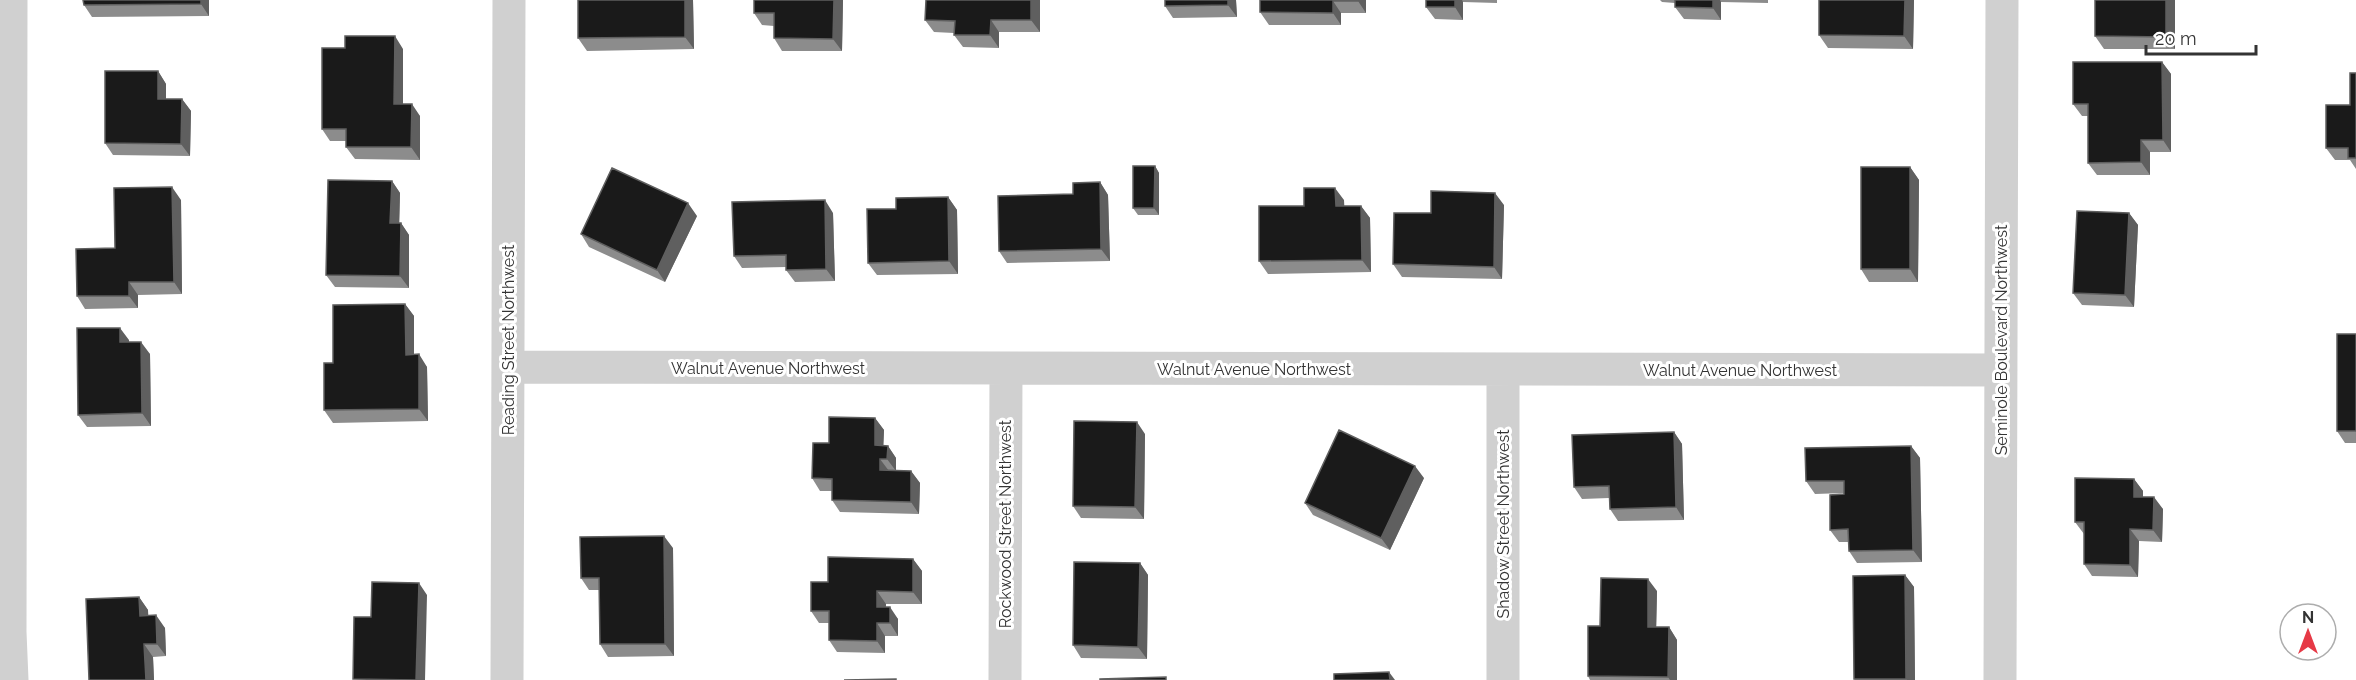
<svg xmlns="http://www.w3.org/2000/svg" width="2356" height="680" font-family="Raleway,sans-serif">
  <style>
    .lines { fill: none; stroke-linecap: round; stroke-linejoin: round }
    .street { stroke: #d0d0d0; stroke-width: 33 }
    .wall { fill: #8c8c8c }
    .shaded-wall { fill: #5f5f5f }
    .building { fill: #1a1a1a; stroke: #5f5f5f; stroke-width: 1.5 }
    .labels { text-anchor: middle; stroke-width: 6; stroke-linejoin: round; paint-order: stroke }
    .street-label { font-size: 16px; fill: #333; stroke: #fff }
  </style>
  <rect width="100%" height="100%" fill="#fff"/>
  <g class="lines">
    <!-- street -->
    <path class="street" d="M11,0L10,632L12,680
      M508,367L2001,370
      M507,680L509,0
      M1005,680L1006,368
      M1503,680V369
      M2000,680L2002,0"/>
  </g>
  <!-- wall -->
  <path class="wall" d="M209,0V16L92,17L84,5Z
    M578,0H693L694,49L587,51L578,38Z
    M843,0L842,51H782L774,38V26L762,25L754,13Z
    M926,0H1040V32H999V48L963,47L954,35V33L934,32L925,20Z
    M1138,0H1236L1237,17L1173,18L1165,6V0Z
    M1260,0H1366V13H1341V25H1269L1260,12Z
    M1426,0H1497V3L1463,2V20L1435,19L1426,7Z
    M1660,0H1768V3L1721,2V20L1684,19L1675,7V3L1662,2Z
    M1914,0L1913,49L1828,48L1819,35Z
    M2175,0V49H2104L2095,36Z
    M403,49V104L420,116V160L355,159L346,147V141H330L322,129Z
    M2162,62L2171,74V152H2150V175H2097L2088,163V116H2082L2073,104Z
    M158,71L166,84V99H182L191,111L190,156L113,155L105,143Z
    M2356,73V169L2350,160H2335L2326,148L2350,105Z
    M1155,166L1159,173V215H1138L1133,208Z
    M1910,167L1919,180L1918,282H1869L1861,269Z
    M392,181L400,193L399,223H401L409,235V288L335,287L326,275Z
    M1100,182L1108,195L1110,261L1007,263L999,251L1073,194Z
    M948,197L957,210L958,274L877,275L868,263L896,209Z
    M181,200L182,294L138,295V308L85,309L77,296L115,248Z
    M1344,200V206H1361L1370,218L1371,272L1268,274L1259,261L1304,206Z
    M1504,205L1502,279L1402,277L1393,264L1431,213Z
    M833,213L835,281L795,282L786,270V267L742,268L734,256Z
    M2129,213L2138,225L2134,307L2082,305L2073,293Z
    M697,216L665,282L589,247L581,234Z
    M405,304L414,316V354L427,367L428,421L333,423L324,410L333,363Z
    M2356,334V443H2345L2337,431Z
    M129,340V342L150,354L151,426L87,427L78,415Z
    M875,418L884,430L883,446H888L896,458V470L911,471L920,483L919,514L840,512L832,500V491H820L812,478L829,443Z
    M1674,432L1682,444L1684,520L1618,521L1610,509L1609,498L1582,499L1574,487Z
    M1145,434L1144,519L1081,518L1073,506Z
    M1911,446L1920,458L1922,562L1857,563L1849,551L1848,542H1839L1830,530L1844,493L1815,494L1806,481Z
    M1424,478L1390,550L1313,515L1305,503Z
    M2134,479L2143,491V497L2163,509L2162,542L2139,541L2138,577L2092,576L2084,564V534L2075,522Z
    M673,548L674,656L608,657L600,644L599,590H589L581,578Z
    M913,559L922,571V604H886V607L898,619V636H885V653L837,652L829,640V623H819L811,611L828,582Z
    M1140,563L1148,575L1147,659L1081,658L1073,645Z
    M1905,575L1914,587L1915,680H1855L1854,679Z
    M1657,591L1656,627H1669L1677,640V680H1590L1588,676L1600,626Z
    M139,597L148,610V616L165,628L166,656L153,657L154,680H89Z"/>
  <!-- shaded-wall -->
  <path class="shaded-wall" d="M201,0H209V16L201,4Z
    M685,0H693L694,49L685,37Z
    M834,0H843L842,51L833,39Z
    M1031,0H1040V32L1031,20Z
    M1228,0H1236L1237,17L1228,5Z
    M1358,0H1366V13L1358,1Z
    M1455,0H1462L1463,2V20L1455,7Z
    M1713,0H1720L1721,2V20L1713,8Z
    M1905,0H1914L1913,49L1904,36Z
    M2166,0H2175V49L2166,37Z
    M1333,1L1341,13V25L1333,13Z
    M991,20L999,32V48L990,35Z
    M395,36L403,49V116L394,104Z
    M2162,62L2171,74V152L2163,140Z
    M158,71L166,84V111L158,99Z
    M182,99L191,111L190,156L181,144Z
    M412,104L420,116V160L411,147Z
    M2141,140L2150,152V175L2141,162Z
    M1155,166L1159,173V215L1154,208Z
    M1910,167L1919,180L1918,282L1910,269Z
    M392,181L400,193L399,235L390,223Z
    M1100,182L1108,195L1110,261L1101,249Z
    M172,187L181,200L182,294L174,282Z
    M1335,188L1344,200L1345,219L1336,206Z
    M1495,193L1504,205L1502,279L1494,267Z
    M948,197L957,210L958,274L949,261Z
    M825,200L833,213L835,281L826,269Z
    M688,203L697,216L665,282L657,270Z
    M1361,206L1370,218L1371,272L1362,260Z
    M2129,213L2138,225L2134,307L2125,295Z
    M401,223L409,235V288L400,276Z
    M129,282L138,295V308L129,296Z
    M405,304L414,316V367L406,355Z
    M120,328L129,340V354L120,342Z
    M141,342L150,354L151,426L142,413Z
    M419,354L427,367L428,421L419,409Z
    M875,418L884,430L883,458L875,445Z
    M1137,422L1145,434L1144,519L1135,507Z
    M1674,432L1682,444L1684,520L1676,507Z
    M888,446L896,458V471L887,459Z
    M1911,446L1920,458L1922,562L1913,550Z
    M880,459L889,471L880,470Z
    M1415,466L1424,478L1390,550L1381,538Z
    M911,471L920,483L919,514L911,502Z
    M2134,479L2143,491V509L2134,497Z
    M2154,497L2163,509L2162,542L2153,530Z
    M2130,529L2139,541L2138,577L2130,565Z
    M664,536L673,548L674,656L665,644Z
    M913,559L922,571V604L913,592Z
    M1140,563L1148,575L1147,659L1138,647Z
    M1905,575L1914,587L1915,680H1907L1906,679Z
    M1648,579L1657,591L1656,639L1648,627Z
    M419,583L427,595L425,680H416Z
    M877,591L886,604L885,619L877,607Z
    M139,597L148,610L149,628L140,616Z
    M890,607L898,619V636L890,623Z
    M156,615L165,628L166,656L157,644Z
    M877,623L885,636V653L877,641Z
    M1669,627L1677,640V680H1670L1668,677Z
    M144,644L153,657L154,680H146Z
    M1389,672L1395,680H1390Z"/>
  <!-- building -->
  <path class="building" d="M83,0H201V4L84,5Z
    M578,0H685V37L578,38Z
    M754,0H834L833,39L774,38V13H754Z
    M926,0H1031V20H991L990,35H954L955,21L925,20Z
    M1165,0H1228V5L1165,6Z
    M1260,0H1358V1H1333V13L1260,12Z
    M1426,0H1455V7H1426Z
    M1675,0H1713V8L1675,7Z
    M1819,0H1905L1904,36L1819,35Z
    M2095,0H2166V37L2095,36Z
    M345,36H395L394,104H412L411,147H346V129H322V48H345Z
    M2073,62H2162L2163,140H2141V162L2088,163V104H2073Z
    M105,71H158V99H182L181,144L105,143Z
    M2350,73H2356V158H2348V148H2326V105H2350Z
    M1133,166H1155L1154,208H1133Z
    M1861,167H1910V269H1861Z
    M612,168L688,203L657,270L581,234Z
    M328,180L392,181L390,223H401L400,276L326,275Z
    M1100,182L1101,249L999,251L998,196L1073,194V183Z
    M172,187L174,282H129V296H77L76,249L115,248L114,188Z
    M1304,188H1335L1336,206H1361L1362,260L1259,261V206H1304Z
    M1431,191L1495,193L1494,267L1393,264L1394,213H1431Z
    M948,197L949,261L868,263L867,209H896V198Z
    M825,200L826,269L786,270V255L734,256L732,202Z
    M2077,211L2129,213L2125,295L2073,293Z
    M405,304L406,355L419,354V409L324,410V363H333V305Z
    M77,328H120V342H141L142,413L78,415Z
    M2337,334H2356V431H2337Z
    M829,417L875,418V445L888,446L887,459H880V470L911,471V502L832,500V479L812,478L813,443H829Z
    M1074,421L1137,422L1135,507L1073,506Z
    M1339,430L1415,466L1381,538L1305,503Z
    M1674,432L1676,507L1610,509L1609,486L1574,487L1572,435Z
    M1911,446L1913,550L1849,551L1848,529L1830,530V495L1844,494V481H1806L1805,448Z
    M2075,478L2134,479V497H2154L2153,530L2130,529V565L2084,564V522H2075Z
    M664,536L665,644H600L599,578H581L580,537Z
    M828,557L913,559V592L877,591V607H890V623H877V641L829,640V611H811V582H828Z
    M1074,562L1140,563L1138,647L1073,645Z
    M1905,575L1906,679H1854L1853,576Z
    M1601,578L1648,579V627H1669L1668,677L1588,676V626H1600Z
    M372,582L419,583L416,680L353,679L354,617H371Z
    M139,597L140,616L156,615L157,644H144L146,680H89L86,599Z
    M1389,672L1390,680H1334V674Z
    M1166,677V680H1100V679Z
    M896,679V680H844Z"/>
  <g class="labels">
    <!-- street labels -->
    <g class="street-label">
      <text transform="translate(508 340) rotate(-90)" y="6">Reading Street Northwest</text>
      <text transform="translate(2001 340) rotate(-90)" y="6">Seminole Boulevard Northwest</text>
      <text x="768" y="374">Walnut Avenue Northwest</text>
      <text x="1254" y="375">Walnut Avenue Northwest</text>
      <text x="1740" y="376">Walnut Avenue Northwest</text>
      <text transform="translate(1005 524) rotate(-90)" y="6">Rockwood Street Northwest</text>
      <text transform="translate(1503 524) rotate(-90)" y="6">Shadow Street Northwest</text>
    </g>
  </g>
  <!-- north arrow -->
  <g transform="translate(2308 632)"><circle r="28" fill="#ffffff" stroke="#adadad" stroke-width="1.5"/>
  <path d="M0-4.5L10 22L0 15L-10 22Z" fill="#e63946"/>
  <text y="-9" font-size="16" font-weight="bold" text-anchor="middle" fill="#333333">N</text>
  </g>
  <!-- scale -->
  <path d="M2146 45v9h110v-9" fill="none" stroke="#333333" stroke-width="3"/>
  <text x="2155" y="45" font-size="18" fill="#333333" stroke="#ffffff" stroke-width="4.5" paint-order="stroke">20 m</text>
</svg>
